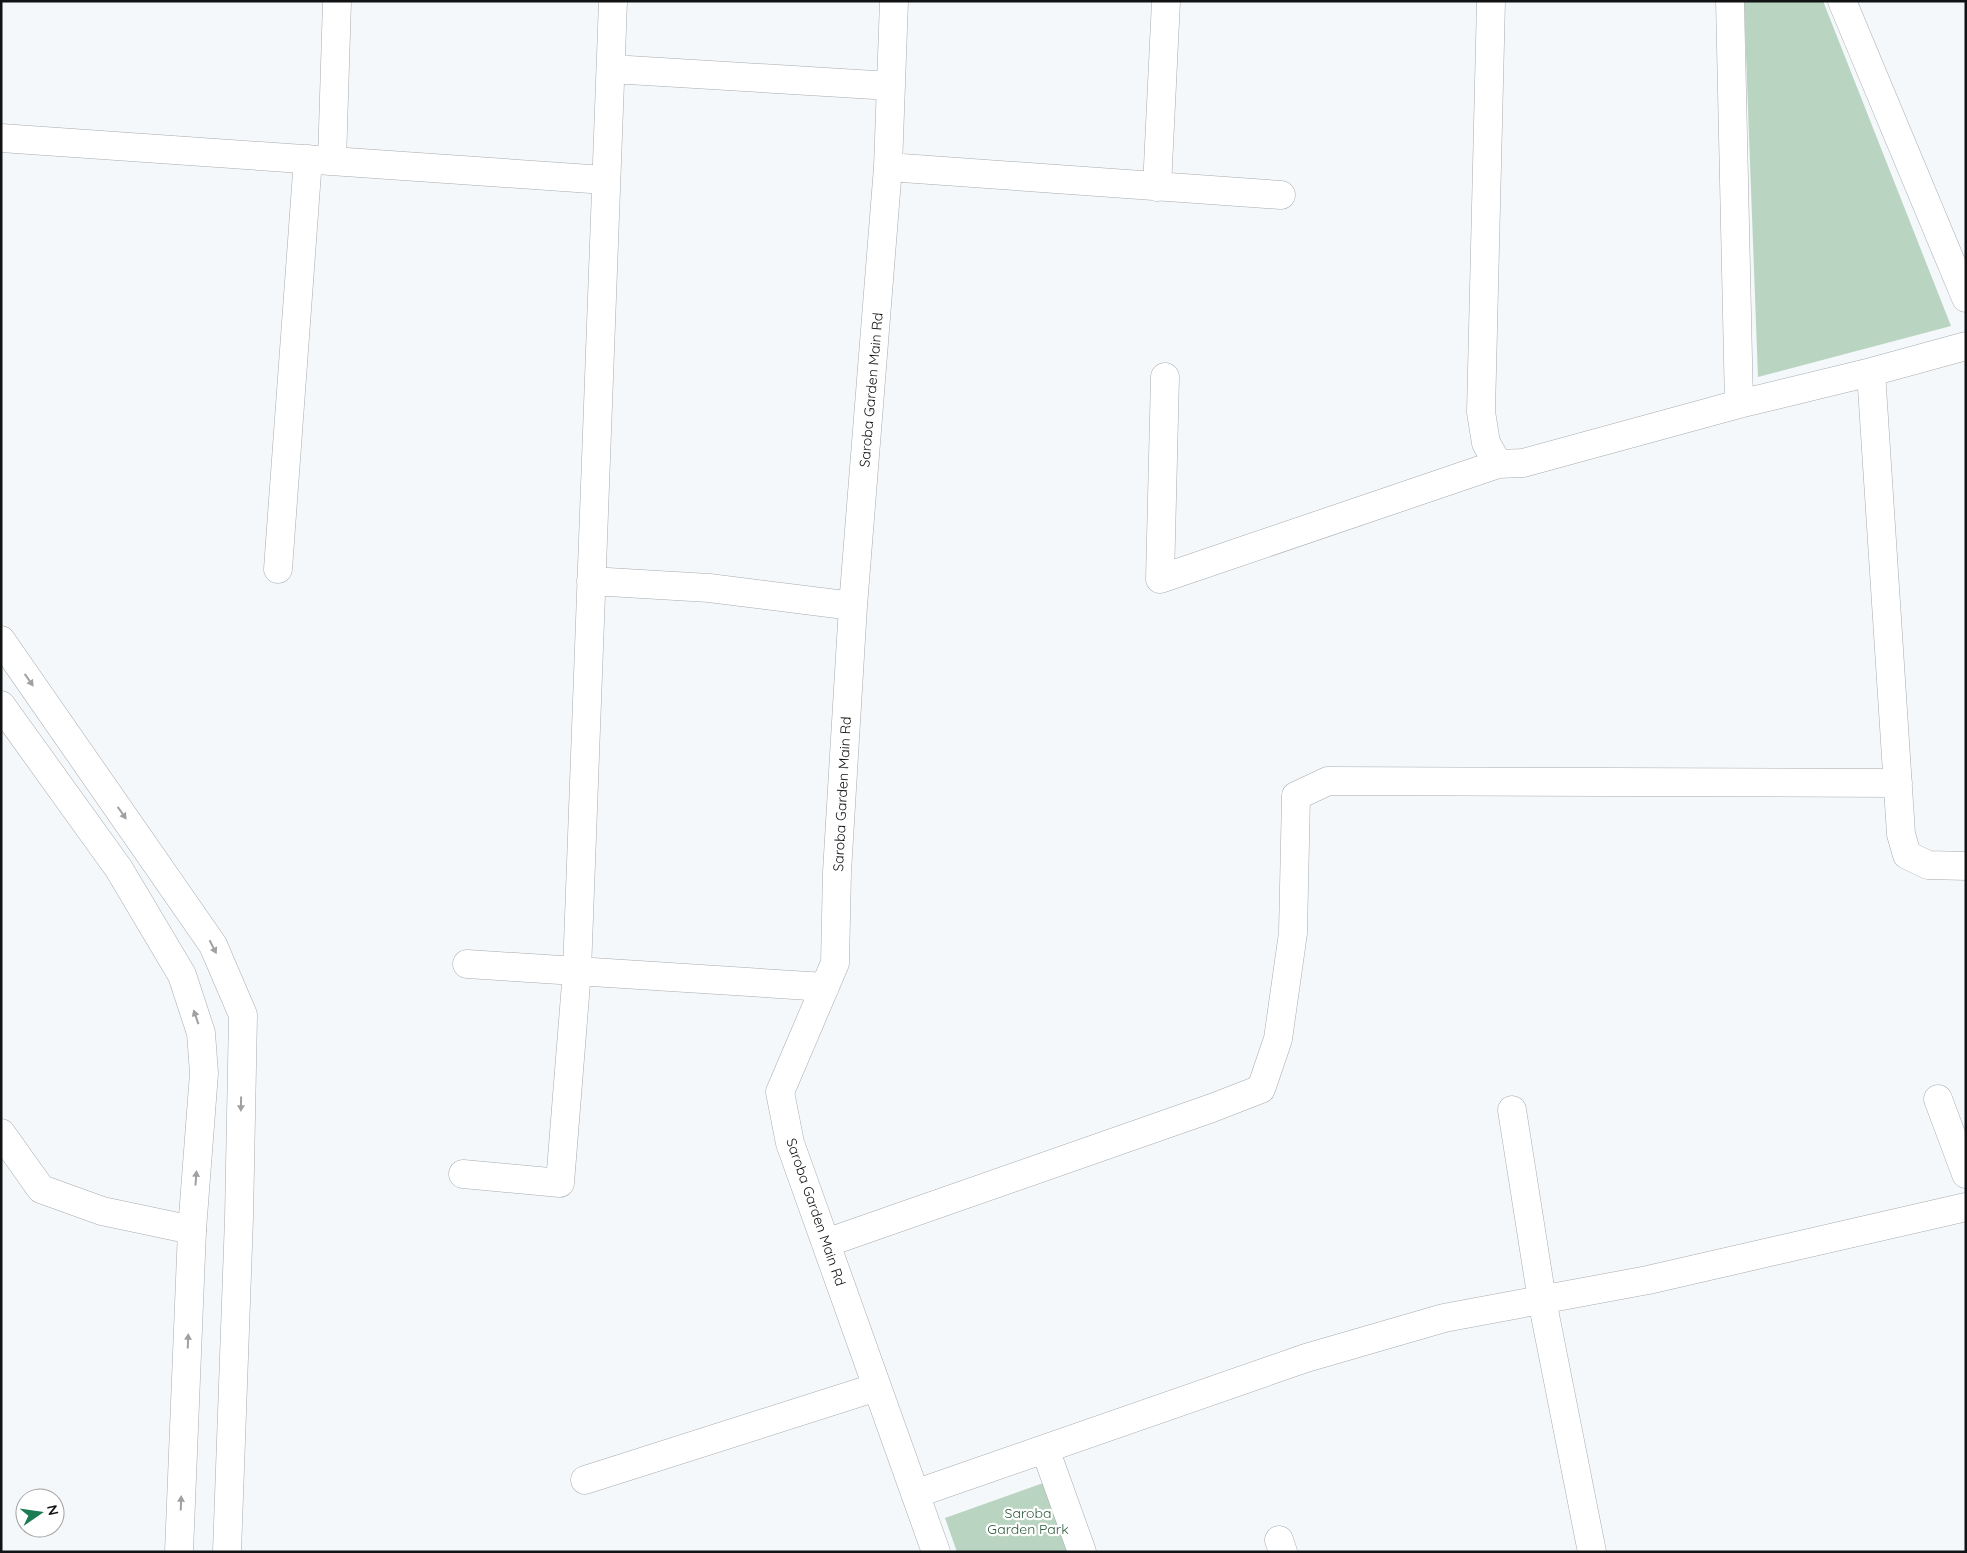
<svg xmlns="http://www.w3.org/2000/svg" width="1967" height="1553" font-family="Quicksand,sans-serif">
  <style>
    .green { fill: #b9d4c1 }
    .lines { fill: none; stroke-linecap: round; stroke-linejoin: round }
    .minor-casing { stroke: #a8abae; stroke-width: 29 }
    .major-casing { stroke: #a8abae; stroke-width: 29 }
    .minor { stroke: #fff; stroke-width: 28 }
    .major { stroke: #fff; stroke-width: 28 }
    .oneway { fill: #a0a0a1 }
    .labels { text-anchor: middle; stroke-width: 4.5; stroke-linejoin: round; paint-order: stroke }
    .street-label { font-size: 14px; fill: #111213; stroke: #fff }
    .park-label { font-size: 14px; fill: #2a5a3b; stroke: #fff }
  </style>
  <rect width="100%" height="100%" fill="#f4f8fb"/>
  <!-- green -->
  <path class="green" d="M1744,1H1823L1951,326L1758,377Z
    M1046,1482L1071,1552H957L945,1518Z"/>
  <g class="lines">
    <!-- minor casing -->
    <g class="minor-casing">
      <path id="minor" d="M894,1L888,167L853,606L837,872L835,963L780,1092L790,1143L936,1552
        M1491,1L1481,412L1486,443L1498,464
        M1730,1L1739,404
        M1842,1L1966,298
        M612,69L891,86
        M1,138L605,180
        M332,161L337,1
        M888,167L1281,195
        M1157,187L1166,1
        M1871,372L1901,834L1907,855L1928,865L1966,866
        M1165,377L1160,579L1498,464L1523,463L1739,404L1871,372L1966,346
        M278,569L308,159
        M591,581L709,588L853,606
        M467,964L825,987
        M1938,1099L1966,1174
        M1512,1110L1542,1300L1592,1552
        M1,1133L41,1189L102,1211L192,1230
        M463,1174L560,1183L577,971L613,1
        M826,1243L1212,1108L1261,1089L1278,1039L1293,933L1296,796L1328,781L1898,783
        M1045,1449L1082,1552
        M585,1480L877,1387
        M915,1494L1306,1358L1444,1318L1648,1280L1966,1207
        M1279,1540L1283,1552"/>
    </g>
    <!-- major casing -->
    <g class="major-casing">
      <path id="major" d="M1,640L213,945L243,1015L239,1218L227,1552
        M1,705L119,869L182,975L201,1033L204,1073L192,1230L179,1552"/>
    </g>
    <!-- minor -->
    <use href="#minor" class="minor"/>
    <!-- major -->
    <use href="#major" class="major"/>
  </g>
  <!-- one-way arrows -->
  <defs><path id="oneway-solid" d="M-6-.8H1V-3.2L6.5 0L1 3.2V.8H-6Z" transform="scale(1.25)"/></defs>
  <g class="oneway">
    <use href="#oneway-solid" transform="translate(29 680) rotate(55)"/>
    <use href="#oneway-solid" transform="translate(122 813) rotate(55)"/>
    <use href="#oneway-solid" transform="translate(213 947) rotate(63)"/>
    <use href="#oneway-solid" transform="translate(196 1017) rotate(-109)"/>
    <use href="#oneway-solid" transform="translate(241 1104) rotate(91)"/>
    <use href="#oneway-solid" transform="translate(196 1178) rotate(-86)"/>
    <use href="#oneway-solid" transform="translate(188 1341) rotate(-88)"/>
    <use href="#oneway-solid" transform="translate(181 1503) rotate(-88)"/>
  </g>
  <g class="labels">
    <!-- street labels -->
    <g class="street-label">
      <text transform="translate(871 390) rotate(-85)" y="5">Saroba Garden Main Rd</text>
      <text transform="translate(842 794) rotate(-87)" y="5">Saroba Garden Main Rd</text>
      <text transform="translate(816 1212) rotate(71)" y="5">Saroba Garden Main Rd</text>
    </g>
    <!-- park labels -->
    <g class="park-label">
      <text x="1028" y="1518">Saroba<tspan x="1028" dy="16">Garden Park</tspan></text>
    </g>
  </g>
  <!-- border -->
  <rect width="1967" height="1553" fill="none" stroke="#111213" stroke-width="5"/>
  <!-- north arrow -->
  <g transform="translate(40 1513) rotate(77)"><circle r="24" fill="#ffffff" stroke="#a0a0a1"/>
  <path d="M0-4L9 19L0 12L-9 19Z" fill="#1b7c54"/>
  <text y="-8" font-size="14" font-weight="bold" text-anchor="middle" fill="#111213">N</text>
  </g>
</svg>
